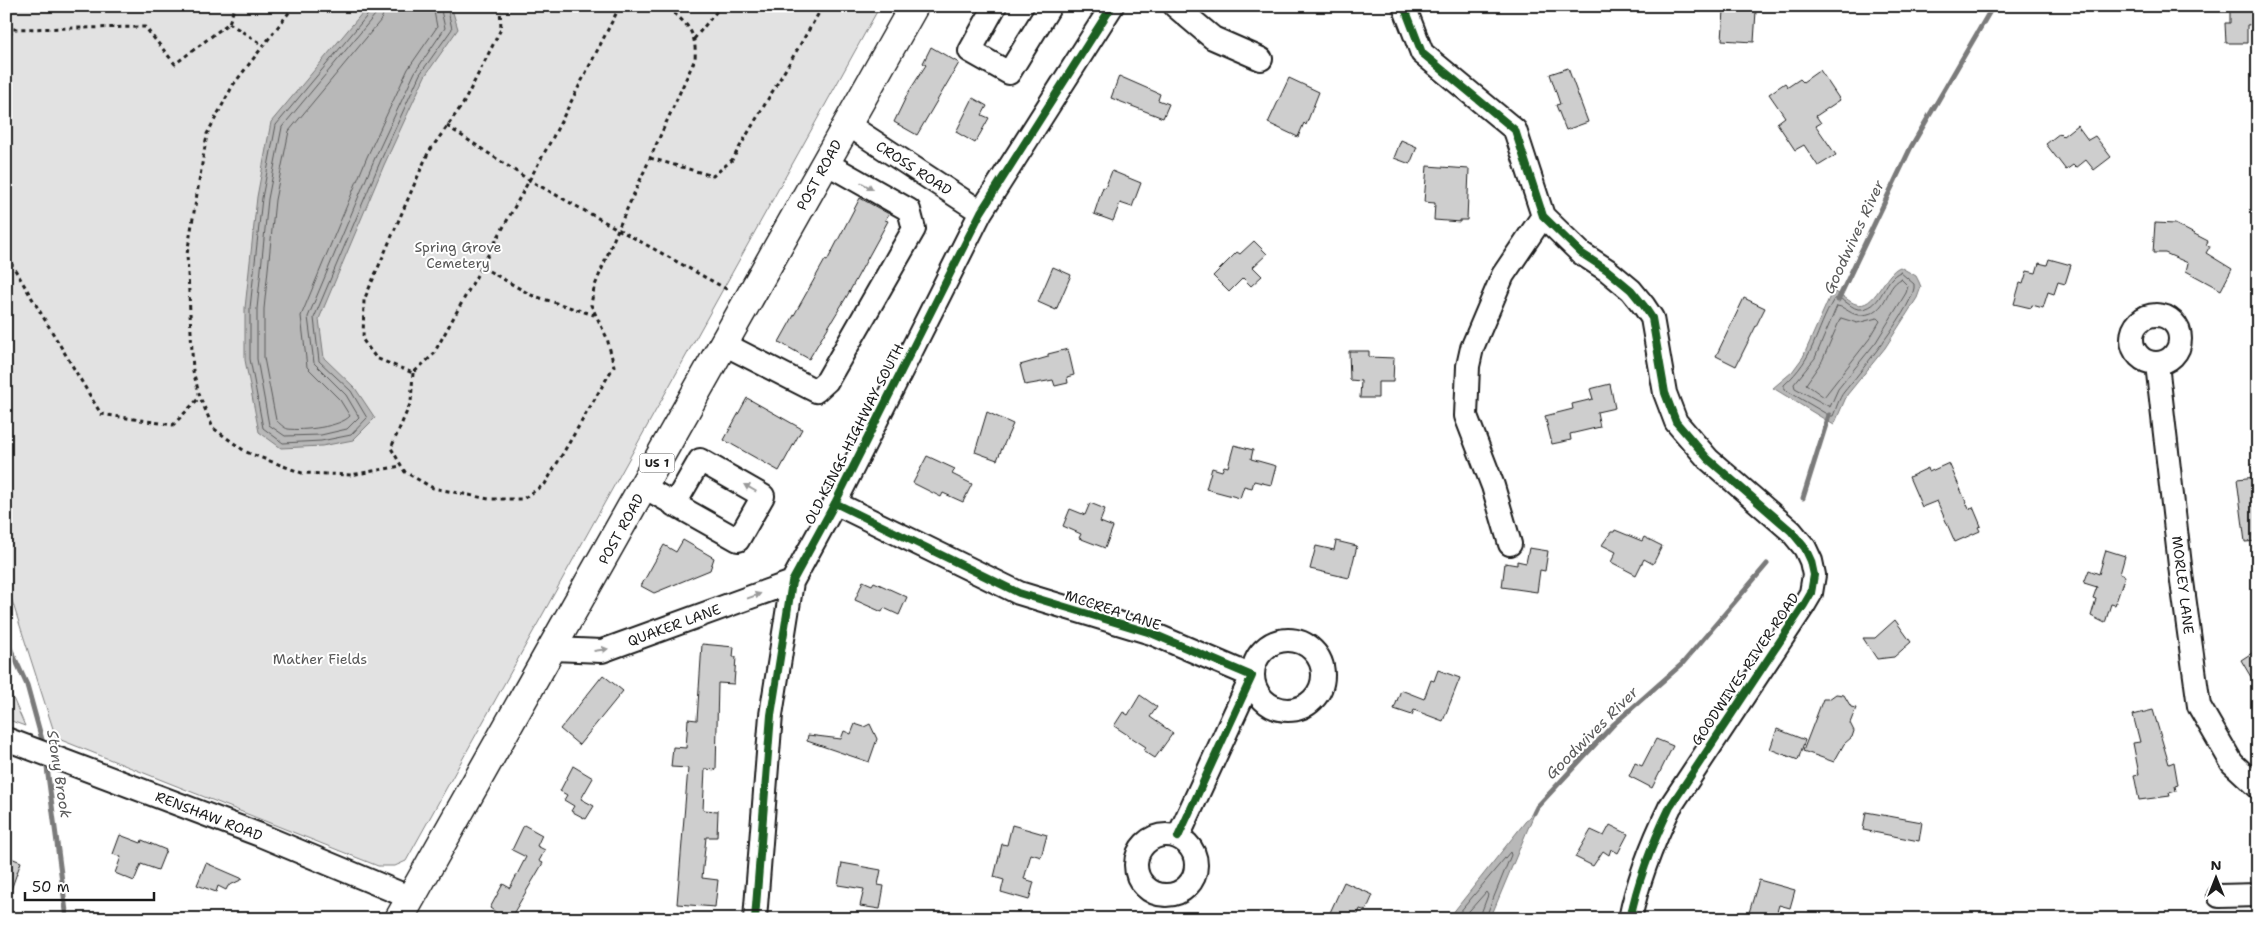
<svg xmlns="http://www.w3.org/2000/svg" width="2264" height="925" font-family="'Shantell Sans',sans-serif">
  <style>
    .green { fill: #e2e2e2; stroke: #7f7f7f }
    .water { fill: #b8b8b8; stroke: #7a7a7a }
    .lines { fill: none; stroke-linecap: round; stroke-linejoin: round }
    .shore { stroke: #5a5a5a; stroke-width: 1 }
    .stream { stroke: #7a7a7a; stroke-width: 5 }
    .building { fill: #cecece; stroke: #1c1c1c }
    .minor-casing { stroke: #1c1c1c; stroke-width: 26 }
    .major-casing { stroke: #1c1c1c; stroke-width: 31 }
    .path { stroke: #1c1c1c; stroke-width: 3; stroke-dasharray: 4 4; stroke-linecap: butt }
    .minor { stroke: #fff; stroke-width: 22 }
    .major { stroke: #fff; stroke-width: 28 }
    .cycleway-casing { stroke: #fff; stroke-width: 11 }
    .cycleway { stroke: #1b5e20; stroke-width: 8 }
    .oneway { fill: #999 }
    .labels { text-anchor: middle; stroke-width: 4; stroke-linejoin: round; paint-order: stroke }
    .shield { fill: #fff; stroke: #606060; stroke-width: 1 }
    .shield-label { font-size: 12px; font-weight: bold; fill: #1c1c1c }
    .street-label { font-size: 14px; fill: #1c1c1c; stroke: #fff }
    .park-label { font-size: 14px; fill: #575757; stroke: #fff }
    .water-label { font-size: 15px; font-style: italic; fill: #5a5a5a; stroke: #fff }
  </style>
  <rect width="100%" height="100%" fill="#fff"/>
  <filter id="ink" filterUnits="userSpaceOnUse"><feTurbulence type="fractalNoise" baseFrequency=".02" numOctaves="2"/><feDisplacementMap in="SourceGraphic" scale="10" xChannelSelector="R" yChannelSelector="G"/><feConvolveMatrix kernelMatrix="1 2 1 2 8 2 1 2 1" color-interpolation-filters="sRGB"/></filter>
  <g filter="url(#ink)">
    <!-- green -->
    <path class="green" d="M6,6H880L406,861L395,866H378L56,738L6,582Z
      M6,682L25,726L6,719Z"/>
    <!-- water -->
    <path class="water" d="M368,6H451L458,29L425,76L384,165L319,319L324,358L355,388L375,418L353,440L322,446L281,448L259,432L245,360V308L257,197L271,122Z
      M1900,267L1916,276L1919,282L1921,287L1917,298L1885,348L1847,395L1834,425L1773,388L1792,372L1803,357L1830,296L1835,292C1843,295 1849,302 1856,304C1875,310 1884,273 1900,267Z
      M1537,807L1490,919H1448Z"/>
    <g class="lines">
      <!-- shore -->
      <path class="shore" d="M372,6L371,11L276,125L262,198L250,308V359L263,428L283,443L321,441L351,435L367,418L351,391L319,361L314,318L380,162L420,74L452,29L447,6
        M378,6L375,15L282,127L268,199L257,309V359L269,425L285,436L321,435L347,429L359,417L346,395L314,363L308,317L374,160L415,72L445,28L440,6
        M386,6L381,20L289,131L275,200L264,309V358L276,420C279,423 284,428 288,429C303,431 340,427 350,416L340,400L307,367L301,316L367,157L408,69L437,27L433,6
        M1900,272L1914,284C1918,302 1857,376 1844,392C1839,398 1836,409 1833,416H1830L1784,389V385C1816,356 1814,333 1834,299C1845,296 1851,311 1862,309C1884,306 1882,280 1900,272Z
        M1901,279L1908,286L1906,293L1876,342L1838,389L1830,407L1795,388L1794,384L1815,358L1837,306C1846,307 1851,316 1862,315C1889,313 1884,287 1901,279Z
        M1841,318L1857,323L1877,318L1880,321L1870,338L1824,397L1806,384L1822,361Z
        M1454,919L1510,852L1511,855L1485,919
        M1462,919L1486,892L1488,895L1479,919"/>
      <!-- stream -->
      <path class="stream" d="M1838,300L1911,147L1993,6
        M1803,498L1829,415
        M6,639L27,685L44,747
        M46,760L67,919
        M1534,813L1537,807L1614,724L1682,664L1767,564"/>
    </g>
    <!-- building -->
    <path class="building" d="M2230,6H2258V24L2247,25V43H2226L2225,23H2230Z
      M1724,10L1756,11L1754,42L1722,40Z
      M931,47L959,63L917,135L894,122L908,93L926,65L923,63Z
      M1568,68L1588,122L1566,130L1556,105L1560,104L1550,74Z
      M1820,70L1840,100L1816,116L1821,123L1816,126L1836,155L1818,166L1804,145L1795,150L1777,123L1785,117L1769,94L1785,83L1788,87L1800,79L1803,82Z
      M1119,76L1160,94L1158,100L1169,104L1163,118L1111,98Z
      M1289,78L1319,92L1306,125L1304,123L1298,137L1268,123Z
      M973,98L987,106L982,115L989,118L975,143L956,132Z
      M2077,125L2088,140L2095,136L2111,157L2094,170L2086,160L2076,168L2073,165L2066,170L2046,144L2060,133L2063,136Z
      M1401,140L1417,147L1410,164L1394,158Z
      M1427,166L1469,169L1467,220H1460V222L1434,220L1435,203L1424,202Z
      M1112,171L1141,183L1132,207L1120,203L1113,221L1094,214L1103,187L1105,188Z
      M860,198L889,214L885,220L888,221L847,296L809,359L779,342L825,260L827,261Z
      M2155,223L2175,224L2208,241L2206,245L2210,246L2206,253L2232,269L2221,290L2186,271L2188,263L2165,253H2153Z
      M1254,241L1267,254L1253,267L1262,276L1251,286L1243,278L1229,292L1213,276L1237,252L1240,254Z
      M2049,259L2071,265L2065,284L2058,282L2054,294L2048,292L2043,308L2032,305L2031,308L2014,304L2020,283L2023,284L2027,271L2036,273L2039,263L2047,265Z
      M1053,267L1071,275L1056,310L1038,302Z
      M1744,298L1765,308L1736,366L1716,356Z
      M1068,349L1074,375L1067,377L1068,383L1055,386L1053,380L1025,385L1020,365L1048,357V354Z
      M1349,351H1369V357L1394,358L1393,382H1378V398H1360L1361,381L1350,380Z
      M1610,384L1615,408L1597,412L1600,427L1570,434L1571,440L1552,444L1545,416L1573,409L1572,404L1593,399L1590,389Z
      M747,398L802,429L779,471L724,440Z
      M987,412L1013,424L997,460L975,452Z
      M1234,445L1253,450L1251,459L1276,466L1271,485L1254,481L1252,488L1244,486L1240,498L1206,489L1212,468L1222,471L1224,466L1228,467Z
      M927,456L955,469L952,474L972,484L963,502L943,493L941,497L913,483Z
      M1949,463L1969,509L1973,507L1981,526L1978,527L1980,531L1955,542L1937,501L1922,507L1909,477L1928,468L1929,472Z
      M2256,477V483H2258V541L2245,542L2237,479Z
      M1090,503L1105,509L1100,522L1113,527L1105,548L1079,538L1081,534L1063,526L1070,509L1085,515Z
      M1615,530L1642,541L1644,537L1662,546L1653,564L1644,559L1636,575L1611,562L1616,552L1602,545L1611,532H1614Z
      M683,540L714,558L710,570L654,593L641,586L664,545L676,552Z
      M1336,541L1357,546L1349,578L1310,569L1316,546L1334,550Z
      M1529,548L1548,551L1545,571L1540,570L1537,592L1502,587L1505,563L1517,565V561L1526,563Z
      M2106,550L2125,556L2120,574L2125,576L2115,605L2111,604L2105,623L2091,616L2096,599L2093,598L2097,587L2084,583L2089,570L2099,574Z
      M863,581L872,585L874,582L907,597L899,615L884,608L882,612L855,600Z
      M1895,620L1911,642L1894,657L1877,659L1863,638H1875Z
      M702,644L734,647L733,657H736L734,684L718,683L716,770L705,769L703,810L718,811L717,837H706L702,878L718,880L715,907L677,904L688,768L671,767L673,747L686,748L688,719L697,720Z
      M2258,649V689L2241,660Z
      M1438,670L1460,678L1443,721L1414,710L1412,715L1394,709L1401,690L1424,699L1431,680L1434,681Z
      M603,675L623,691L579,745L560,729Z
      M1836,694L1844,695L1851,707L1856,708L1850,723L1854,731L1852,737L1844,744L1834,762L1803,751L1823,699H1829Z
      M1140,695L1157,707L1150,717L1173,733L1155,758L1144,751L1146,747L1114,726L1123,712L1128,715Z
      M2153,710L2169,764L2174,762L2178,785L2175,786L2176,791L2169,793L2170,796L2139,800L2134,775L2139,774L2133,743L2140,742L2133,715Z
      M855,724L864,727L870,724L877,739L869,762L807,741L808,735L841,739L844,731L851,734Z
      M1777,729L1805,740L1798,760L1770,749Z
      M1656,739L1673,746L1652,788L1629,776L1635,763L1642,766Z
      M573,766L593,778L581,799L594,806L586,819L571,811L574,806L564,800L567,795L560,791Z
      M1866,812L1922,822L1919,841L1863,830Z
      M524,825L542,835L537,846L545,850L539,861L543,863L510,919H494L497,913L490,908L503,884L510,888L526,857L512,850Z
      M1012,825L1047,835L1041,857L1031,854L1024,879L1034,882L1029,900L1001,892L1004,880L994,877L1002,844L1007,845Z
      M1610,825L1628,834L1618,853L1611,849L1609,855L1603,851L1593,866L1575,857L1591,830L1604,836Z
      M120,835L141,843L142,840L166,850L158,870L141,864L134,881L115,873L121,857L113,854Z
      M6,856L21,862L8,898H6Z
      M206,863L243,879L228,886L226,890L218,886L216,892L197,885Z
      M842,863L881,870L878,885L884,886L880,909L860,906L864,889L838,885Z
      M1759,880L1795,890L1790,908L1779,905L1775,919H1747Z
      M1344,882L1373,895L1366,911L1360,909L1356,919H1327Z"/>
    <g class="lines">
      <!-- minor casing -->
      <g class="minor-casing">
        <path id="minor" d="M995,6L970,51L1009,73L1050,6
          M1175,6L1213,38L1261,59
          M1404,6L1422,53L1515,130L1543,216L1581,253L1607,270L1631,290L1644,306L1652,318L1665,393L1676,422L1708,459L1791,531L1805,548L1811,561L1814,575L1811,593L1804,605L1670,807C1652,844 1638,879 1630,919
          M847,124L981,212
          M2132 339a24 24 0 1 1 48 0a24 24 0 1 1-48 0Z
          M724,344L816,391L827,381L914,229L909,210L826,163
          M2157,364L2181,574L2199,706L2232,763L2258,787
          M644,487L738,540L763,496L700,460L674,505
          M835,503L1019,593L1151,633L1252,676L1178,837
          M1510,544L1493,486L1466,416L1468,366L1472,348L1503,275L1543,216
          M1253 675a35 35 0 1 1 70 0a35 35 0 1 1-70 0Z
          M553,649L602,651L792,582
          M6,739L260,835L411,898
          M1136 865a30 30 0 1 1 60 0a30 30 0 1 1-60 0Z
          M2219,896L2258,895
          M755,919L771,715L792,582L835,503L981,212L1112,6"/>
      </g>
      <!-- major casing -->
      <g class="major-casing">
        <path id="major" d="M399,919L914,6"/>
      </g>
      <!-- path -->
      <path class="path" d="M294,6L233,85L207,134L187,254L193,371L200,397L213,428L246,452L302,473L351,475L401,466
        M500,6L501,29L463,104L428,153L364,300L363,340L376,358L413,373L433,355L553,137L620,6
        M229,23L264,46
        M694,39L721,6
        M6,43L13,29L145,27L175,64L229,23L235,6
        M447,126L529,180L730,291
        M650,158L713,176L732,160L823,6
        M6,239L11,263L101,414L173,425L200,397
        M482,267L531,295L594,315
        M413,373L411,402L391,448L405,472L433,488L489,499H523L545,484L614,366L607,338L591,305L594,288L618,229L695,59C697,30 686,23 665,6"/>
      <!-- minor -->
      <use href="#minor" class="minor"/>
      <!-- major -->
      <use href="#major" class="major"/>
      <!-- cycleway casing -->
      <g class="cycleway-casing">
        <path id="cycleway" d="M1404,6L1422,53L1515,130L1543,216L1581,253L1607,270L1631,290L1644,306L1652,318L1665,393L1676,422L1708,459L1791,531L1805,548L1811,561L1814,575L1811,593L1804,605L1670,807C1652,844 1638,879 1630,919
          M835,503L1019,593L1151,633L1252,676L1178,837
          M755,919L771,715L792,582L835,503L981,212L1112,6"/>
      </g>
      <!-- cycleway -->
      <use href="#cycleway" class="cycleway"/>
    </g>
    <!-- one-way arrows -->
    <defs><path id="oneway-solid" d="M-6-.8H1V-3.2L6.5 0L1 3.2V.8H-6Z" transform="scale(1.25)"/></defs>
    <g class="oneway">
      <use href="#oneway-solid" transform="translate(867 186) rotate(30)"/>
      <use href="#oneway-solid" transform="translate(750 488) rotate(-150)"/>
      <use href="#oneway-solid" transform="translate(754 596) rotate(-20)"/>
      <use href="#oneway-solid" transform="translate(601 650) rotate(-8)"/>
    </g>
  </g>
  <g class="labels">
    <!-- shield labels -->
    <rect class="shield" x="639.5" y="453.5" width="35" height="19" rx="4"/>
    <g class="shield-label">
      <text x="657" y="467">US 1</text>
    </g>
    <!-- street labels -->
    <g class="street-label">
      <text transform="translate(914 168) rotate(33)" y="5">CROSS ROAD</text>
      <text transform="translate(819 175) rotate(-61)" y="5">POST ROAD</text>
      <text transform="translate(854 434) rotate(-63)" y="5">OLD KINGS HIGHWAY SOUTH</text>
      <text transform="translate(621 529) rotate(-61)" y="5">POST ROAD</text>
      <text transform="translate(2183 585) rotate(83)" y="5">MORLEY LANE</text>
      <text transform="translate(1113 610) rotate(18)" y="5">MCCREA LANE</text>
      <text transform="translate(674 625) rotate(-20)" y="5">QUAKER LANE</text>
      <text transform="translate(1745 669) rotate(-56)" y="5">GOODWIVES RIVER ROAD</text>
      <text transform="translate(209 816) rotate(21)" y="5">RENSHAW ROAD</text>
    </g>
    <!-- park labels -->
    <g class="park-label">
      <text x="458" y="252">Spring Grove<tspan x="458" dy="16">Cemetery</tspan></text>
      <text x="320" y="664">Mather Fields</text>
    </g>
    <!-- water labels -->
    <g class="water-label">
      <text transform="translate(1854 237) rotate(-65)" y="5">Goodwives River</text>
      <text transform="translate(1592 733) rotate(-45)" y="5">Goodwives River</text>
      <text transform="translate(59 774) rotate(81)" y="5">Stony Brook</text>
    </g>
  </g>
  <!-- margin -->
  <rect width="2264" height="925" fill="none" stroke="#fff" stroke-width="25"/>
  <rect x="12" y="12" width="2239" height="900" fill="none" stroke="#1c1c1c" stroke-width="2" filter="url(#ink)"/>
  <!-- north arrow -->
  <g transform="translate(2216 878)" stroke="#ffffff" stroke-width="4" paint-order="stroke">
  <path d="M0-4L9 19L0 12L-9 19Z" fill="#1c1c1c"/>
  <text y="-8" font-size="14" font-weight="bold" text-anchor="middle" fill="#1c1c1c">N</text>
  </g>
  <!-- scale -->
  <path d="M25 892v8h129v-8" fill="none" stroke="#1c1c1c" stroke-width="2.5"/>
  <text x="32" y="892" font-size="15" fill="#1c1c1c" stroke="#ffffff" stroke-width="4" paint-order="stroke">50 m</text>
</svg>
